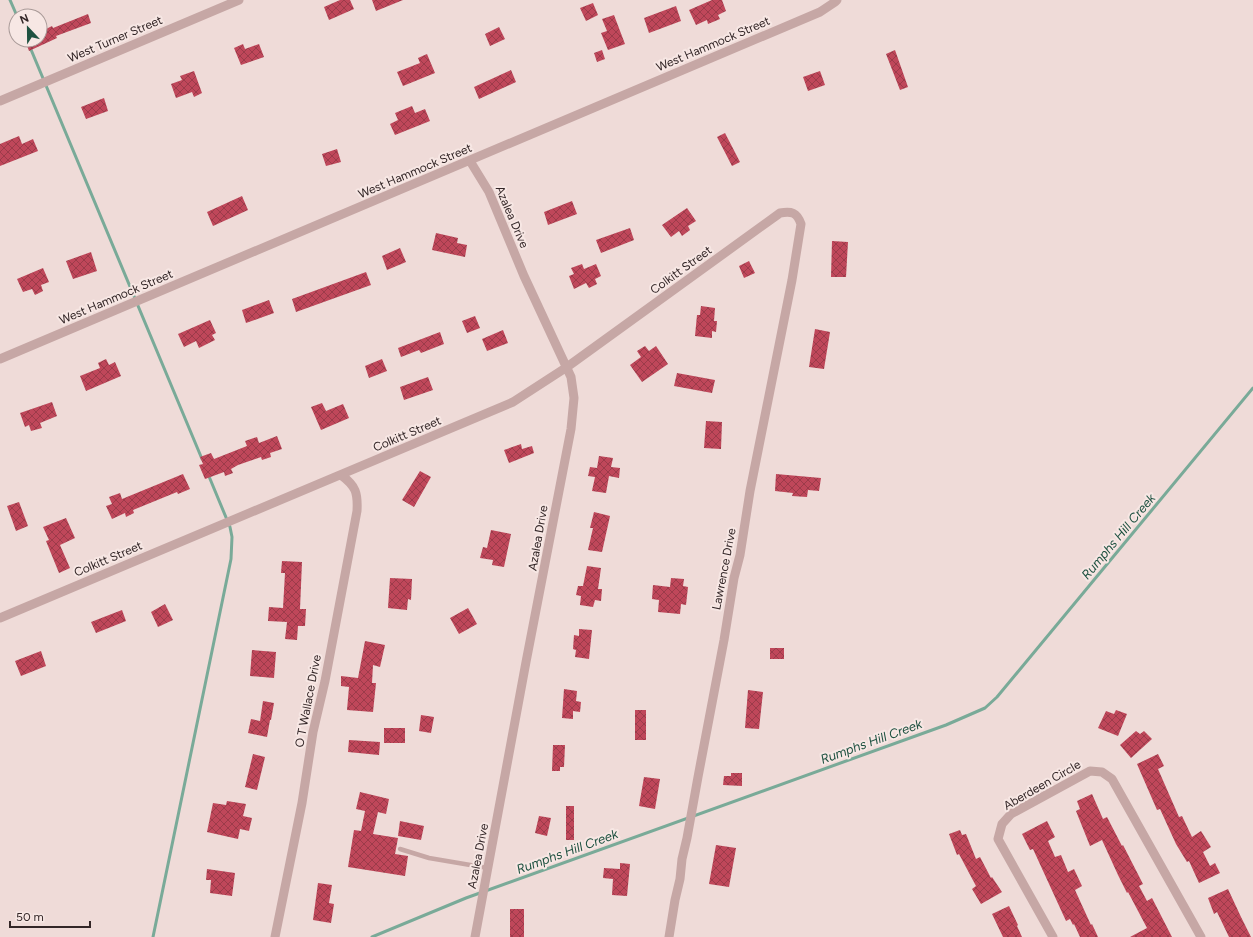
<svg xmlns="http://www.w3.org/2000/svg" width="1253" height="937" font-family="Figtree,sans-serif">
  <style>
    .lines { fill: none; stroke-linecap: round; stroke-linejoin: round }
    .stream { stroke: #79aa98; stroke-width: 3 }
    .building { fill: url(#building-cross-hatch) }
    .lane { stroke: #c6a7a5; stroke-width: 4.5 }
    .street { stroke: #c6a7a5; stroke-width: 9 }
    .labels { text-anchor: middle; stroke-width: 4; stroke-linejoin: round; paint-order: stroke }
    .street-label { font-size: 12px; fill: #332627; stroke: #f7e7e4 }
    .water-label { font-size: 13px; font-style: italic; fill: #1e5140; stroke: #f7e7e4 }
  </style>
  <defs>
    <pattern id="building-cross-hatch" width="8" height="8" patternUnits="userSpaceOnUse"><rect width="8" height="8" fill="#bf475a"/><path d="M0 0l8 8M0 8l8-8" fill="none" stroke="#9c3b4a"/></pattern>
  </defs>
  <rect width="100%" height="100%" fill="#efdbd8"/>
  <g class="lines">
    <!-- stream -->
    <path class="stream" d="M10,0L17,16
      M27,40L202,459
      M153,937L231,559L232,537L230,527L208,474
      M372,937L466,898L946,725L985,708L997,697L1253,388"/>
  </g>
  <!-- building -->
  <path class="building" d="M340,0H350L354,9L329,20L324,7Z
    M372,0H403L376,11Z
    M712,0H722L726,11L718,15L720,19L708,24L707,20L696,25L689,10Z
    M593,3L598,15L586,21L580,8Z
    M676,6L681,21L649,33L644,18Z
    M88,14L91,23L56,36L57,38L29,51L25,40H40V32L52,26L53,28Z
    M614,15L625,44L608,50L601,33L607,31L602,19Z
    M499,27L505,39L490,46L485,34Z
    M243,44L245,49L259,44L264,57L241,65L234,48Z
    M602,50L605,59L597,62L594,53Z
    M895,50L908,87L900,90L886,54Z
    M427,54L435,73L403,86L397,72L420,63L418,58Z
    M511,70L516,82L479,99L474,87Z
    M194,71L202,93L194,97L192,92L176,98L171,84L182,80L180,76Z
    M820,71L825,85L808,91L803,77Z
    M104,98L108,111L86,119L81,107Z
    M412,106L415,113L425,109L430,121L395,135L390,124L398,120L395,113Z
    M725,133L740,162L732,166L717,137Z
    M19,136L22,144L33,139L38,151L0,166V144Z
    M337,149L341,162L326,166L322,154Z
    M242,196L248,210L213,226L207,212Z
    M572,201L577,214L548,225L544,212Z
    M687,208L696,221L688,226L690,230L682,236L679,231L671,237L662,225Z
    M630,228L634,240L601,253L596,240Z
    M436,233L458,238L457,243L467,245L465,257L432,250Z
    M832,241L848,242L846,277H831Z
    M400,248L406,262L387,270L382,256Z
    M91,252L97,271L73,279L66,261Z
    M749,261L755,273L744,278L739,266Z
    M582,264L584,269L596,264L601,276L595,279L597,284L589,288L586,283L574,289L569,276L574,274L571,268Z
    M43,268L49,282L41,285L43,291L35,295L32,289L23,292L17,279Z
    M366,272L371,285L296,312L292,299Z
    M269,300L274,313L246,323L242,310Z
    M701,306L715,308L714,321H717L716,332L712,331V338L695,336L697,315H700Z
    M475,316L480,328L467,333L462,321Z
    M210,320L216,333L212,335L215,340L199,348L196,341L184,347L178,334Z
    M815,329L830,332L824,369L809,367Z
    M503,330L508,343L487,351L482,339Z
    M440,332L444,344L421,353L419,350L401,357L398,348Z
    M645,346L649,351L656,346L668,364L642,382L630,365L641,357L637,351Z
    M106,359L109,365L115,362L121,376L86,391L80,376L100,368L98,363Z
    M382,359L387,371L369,378L365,366Z
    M677,373L715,380L712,393L674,386Z
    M428,377L433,390L404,400L400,387Z
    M52,402L57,416L40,423L42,428L31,431L29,425L25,427L20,413Z
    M322,403L326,411L343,404L349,418L321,430L311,407Z
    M706,421L722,422L721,449L704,448Z
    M277,436L282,449L270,453L271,457L262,460L261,457L238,465L231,469L233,473L225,476L224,472L205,479L199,465L203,464L200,457L211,453L214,459L247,446L245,441L257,437L259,443Z
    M521,444L522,449L532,446L534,453L509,463L504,450Z
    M599,456L613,458L611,467L620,468L619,478L609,476L606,493L592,491L595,477L588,476L590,467L597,468Z
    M420,471L431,477L414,507L402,500Z
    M183,474L190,489L178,494L177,492L133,510L134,513L126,517L125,513L112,519L106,506L112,504L109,497L120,493L122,499Z
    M776,474L821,478L819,491L808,490L807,497L792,496L793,493L775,491Z
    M19,502L28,526L16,531L7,506Z
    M594,512L610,516L602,552L588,550L593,528H590Z
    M66,518L75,538L60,545L70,568L59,573L46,541L49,540L43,527Z
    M491,530L511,534L504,567L492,565L493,560L480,558L483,547L487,548Z
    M282,561L302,562L300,609H306L305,626H298L297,640L285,639L287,622L268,621L269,607L283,608L285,573H281Z
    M587,566L601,568L598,589H602L601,601L595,600L593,607L580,605L581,596L576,595L578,586H583Z
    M390,578L412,579L411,600L408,599L407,610L388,608Z
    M671,578L684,579L683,586L688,587L686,605L681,604L680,614L658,612L659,600L652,599L653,585L670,587Z
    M165,604L173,620L158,627L151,612Z
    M468,608L477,624L459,634L450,618Z
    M122,610L126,621L96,633L91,622Z
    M579,629L592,630L589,659L575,657L576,650L573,649L574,635L579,636Z
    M365,641L385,645L380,667L373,665L372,683H376L373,712L347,710L349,687L341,686V676L358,678Z
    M770,648H784V659H770Z
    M252,650L276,652L274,678L250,676Z
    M41,651L46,666L21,676L15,661Z
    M564,689L577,691L576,701L581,702L580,712L573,711V719L562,718Z
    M748,690L763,692L759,729L745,728Z
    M263,701L274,703L271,720H270L267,737L248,733L251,719L260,721Z
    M635,710H646V740H635Z
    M1116,710L1127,714L1118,736L1098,728L1106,711L1114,714Z
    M421,715L434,717L431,733L419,731Z
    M384,728H405V743H384Z
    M1136,731L1140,734L1144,731L1152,739L1131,758L1120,745Z
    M349,740L380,742L379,755L348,752Z
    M553,745H565L564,767H560V771H552Z
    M253,754L265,757L257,790L245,787Z
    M1158,754L1164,766L1158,769L1179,817L1182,816L1192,837L1201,831L1211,847L1203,852L1210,866L1215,863L1220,873L1199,883L1189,861L1187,862L1176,844L1160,809L1157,810L1137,764Z
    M731,773H742V786L723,785L724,776H731Z
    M644,777L660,779L655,809L639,806Z
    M360,792L389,799L386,814L378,812L373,834L398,838L395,854L408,856L405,876L348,867L354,830L361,831L365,811L356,809Z
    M1092,794L1103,819L1107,817L1122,846L1123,845L1143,884L1139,886L1147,901L1152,898L1172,937H1130L1147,928L1128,892L1127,893L1118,875L1102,840L1090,846L1076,811L1080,809L1077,801Z
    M227,801L246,804L243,816L252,818L249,831L240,829L238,839L207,832L213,803L226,805Z
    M566,806H574V840H566Z
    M539,816L551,818L547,836L535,833Z
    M400,821L424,826L421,840L398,836Z
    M1047,821L1055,837L1048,841L1055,857L1061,855L1068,872L1074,869L1082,886L1075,890L1091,925L1092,924L1098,937H1080L1074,924L1073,925L1070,919L1066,921L1033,849L1030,850L1022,834Z
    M960,830L962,835L966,834L976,859L980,857L991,878L992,877L1002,892L981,904L972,889L976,886L959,854L957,855L949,834Z
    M716,845L736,848L729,887L709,884Z
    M620,863L630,864L627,896L612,895L613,879L603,878L604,868L620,869Z
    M207,869L235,873L232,896L210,893L211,880H206Z
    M318,883L332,885L329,903L334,904L331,923L313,920Z
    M1228,889L1241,917L1251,937H1229L1217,912L1214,914L1208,898Z
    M1009,906L1018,925L1017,926L1022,937H1003L992,914Z
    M510,909H524V937H510Z"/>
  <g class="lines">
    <!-- lane -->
    <path class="lane" d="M400,849L429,858L488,868"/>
    <!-- street -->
    <path class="street" d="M0,101L239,0
      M470,161L489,192L524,276L571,377L574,398L571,429L526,662L475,937
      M0,359L820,12L835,2L837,0
      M0,618L513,402L567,367L780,213C791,211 797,212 801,224L792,280L750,491L740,555L734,578L724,640L698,777L687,838L682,859L680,879L675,900L669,937
      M275,937L302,803L313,732L325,681L357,511C358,493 356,486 341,475
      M1053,937L998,839L1002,824L1011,814L1090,771L1102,772L1112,779L1201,937"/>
  </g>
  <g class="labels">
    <!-- street labels -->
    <g class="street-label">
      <text transform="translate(115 39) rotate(-23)" y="4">West Turner Street</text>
      <text transform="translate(713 44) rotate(-23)" y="4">West Hammock Street</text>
      <text transform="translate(415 171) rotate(-23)" y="4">West Hammock Street</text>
      <text transform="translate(512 217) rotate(67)" y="4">Azalea Drive</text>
      <text transform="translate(681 270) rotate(-36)" y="4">Colkitt Street</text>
      <text transform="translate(116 297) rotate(-23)" y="4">West Hammock Street</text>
      <text transform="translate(407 434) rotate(-23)" y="4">Colkitt Street</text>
      <text transform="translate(538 538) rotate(-80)" y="4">Azalea Drive</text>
      <text transform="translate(108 559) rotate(-23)" y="4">Colkitt Street</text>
      <text transform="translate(724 569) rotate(-79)" y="4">Lawrence Drive</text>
      <text transform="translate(308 701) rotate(-79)" y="4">O T Wallace Drive</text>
      <text transform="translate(1042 785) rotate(-30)" y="4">Aberdeen Circle</text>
      <text transform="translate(478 856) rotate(-79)" y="4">Azalea Drive</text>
    </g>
    <!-- water labels -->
    <g class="water-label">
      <text transform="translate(1118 536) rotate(-50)" y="5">Rumphs Hill Creek</text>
      <text transform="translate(871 741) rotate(-20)" y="5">Rumphs Hill Creek</text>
      <text transform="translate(567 851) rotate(-20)" y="5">Rumphs Hill Creek</text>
    </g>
  </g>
  <!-- north arrow -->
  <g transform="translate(28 28) rotate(338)"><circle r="19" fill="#f7e7e4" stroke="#a99a98"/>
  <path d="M0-3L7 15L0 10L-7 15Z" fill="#1e5140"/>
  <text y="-6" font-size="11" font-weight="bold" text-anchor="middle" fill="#332627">N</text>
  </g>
  <!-- scale -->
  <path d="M10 921v6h80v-6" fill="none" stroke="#332627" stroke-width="2"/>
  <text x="16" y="921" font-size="12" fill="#332627" stroke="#f7e7e4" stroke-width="3" paint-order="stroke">50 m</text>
</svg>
